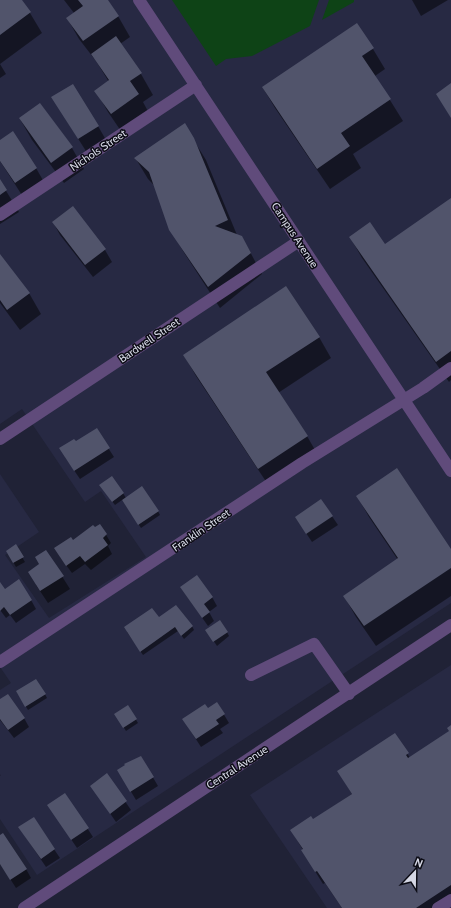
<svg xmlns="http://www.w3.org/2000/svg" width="451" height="908" font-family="Cabin,sans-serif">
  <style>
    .built { fill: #272943 }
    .green { fill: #0e4316 }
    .shadow { fill: #0007 }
    .building { fill: #51546b }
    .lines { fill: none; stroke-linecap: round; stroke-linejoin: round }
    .minor { stroke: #604b7b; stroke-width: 12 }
    .labels { text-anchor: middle; stroke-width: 3; stroke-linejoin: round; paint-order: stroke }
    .street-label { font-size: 11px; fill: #d5d7e4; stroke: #0c0c15 }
  </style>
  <rect width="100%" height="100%" fill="#202236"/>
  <!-- built -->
  <path class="built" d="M0,0H451V603L37,875L0,819V776H1L0,774V690L11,683L0,667V474L39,532L5,555L49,618L146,557L101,491L85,502L22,409L0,424Z
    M451,665V908H327L250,795Z"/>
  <!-- green -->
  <path class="green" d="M172,0H319L310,26L252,56L226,59L216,66Z
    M329,0H354V2L322,20Z"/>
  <!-- shadow -->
  <path class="shadow" d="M1,0H21L30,13L42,33L0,64L6,74L0,78V1Z
    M64,0H107L118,16L130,37L120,44L141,74L153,95L143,102L150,115L123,134L108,112L96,91L109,82L96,61L79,39L67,18L74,13Z
    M412,0H448L421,16Z
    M373,49L385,69L375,76L403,121L353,154L361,168L330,189L275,108L263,88Z
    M65,118L98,126L110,147L91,159Z
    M20,119L72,148L84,169L64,183L32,140Z
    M193,139L206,160L237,235L242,237L262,274L220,308L183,251L170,229L155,186L148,179L136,159Z
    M0,141L36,168L48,189L27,203L0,161Z
    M0,181L19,212L0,224Z
    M451,200V380L449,382L362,258L350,237L385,245Z
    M53,222L105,250L112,262L93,277L60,235Z
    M0,255L29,293L41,314L20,330L0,303Z
    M319,337L331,358L278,393L307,436L319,457L271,489L196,376L184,355Z
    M96,429L114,457L80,479L65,457L75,443Z
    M100,486L123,493L126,498L158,511L160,515L141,528L122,500L115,505Z
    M357,496L451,551V596L376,646L356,617L344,596L398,560L369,517Z
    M321,500L338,525L312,542L296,518Z
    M100,525L111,543L108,546L112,554L91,570L85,564L72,573L60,557L73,542Z
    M15,546L25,562L16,567L7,551Z
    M46,551L70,589L48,603L36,585L40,564Z
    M0,584L5,591L31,600L36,609L16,623L10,615L6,618L0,610Z
    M181,588L212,597L217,606L209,612L214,621L208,626Z
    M159,619L192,626L194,630L184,639L178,631L143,655L127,632Z
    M227,632L229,636L217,646L209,634Z
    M17,692L45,694L47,698L28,710Z
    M0,700L24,718L29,727L14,738L0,720Z
    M217,703L229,723L220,729L223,733L201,747L188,727L208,709Z
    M128,706L138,723L126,731L115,714Z
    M451,727V902L442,908H342L325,883L323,884L310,863L303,850L291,830L313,820L352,794L338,771L395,734L410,758L450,731Z
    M141,757L158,786L136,800L118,770Z
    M107,775L131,810L116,822L91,786Z
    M65,794L93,837L77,848L54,814Z
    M33,818L60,858L46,867L25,836Z
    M0,836L26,869L31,878L16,888L0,863Z"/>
  <!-- building -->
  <path class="building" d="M0,0H22L31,12L0,35Z
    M78,0H108L119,16L83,41L66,18L83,6Z
    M357,23L374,48L362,56L391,99L341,133L350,146L317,169L262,87Z
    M116,36L142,73L130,81L139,94L111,114L94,91L109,80L91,54Z
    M451,83V118L436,94Z
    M73,84L99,126L78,139L51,97Z
    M40,103L73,147L51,163L19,118Z
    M185,123L194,138L228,220L215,226L242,236L251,253L208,287L169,230L149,172L134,158Z
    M13,131L37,168L15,183L0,161V140Z
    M0,179L7,190L0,195Z
    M451,198V351L436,362L349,237L370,222L385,244Z
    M73,206L106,249L85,265L52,222Z
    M0,254L30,293L7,310L0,300Z
    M286,286L320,337L266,372L308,436L258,469L183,355Z
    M97,428L110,448L74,471L59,448L74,439L76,441Z
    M397,468L451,549V568L364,626L343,596L398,558L356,496Z
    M112,476L124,493L112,502L99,485Z
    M142,486L159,511L138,525L122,500Z
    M321,499L333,516L306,534L295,517Z
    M100,524L107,534L103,538L108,545L85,562L80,556L66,566L54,548L71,537L73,540L93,525L95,527Z
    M16,544L24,557L13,563L6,551Z
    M46,550L64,576L40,591L28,572L39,564L35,557Z
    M197,575L213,597L204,604L210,612L202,618L180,587Z
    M19,579L32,600L10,615L4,607L0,611V582L5,589Z
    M176,605L193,626L181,636L175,627L140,652L124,627L152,608L159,617Z
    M220,620L228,632L213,642L205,630Z
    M36,679L46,694L25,707L16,691Z
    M8,694L25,718L8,730L0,719V699Z
    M217,702L225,714L216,720L219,724L196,739L182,719L205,704L208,708Z
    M128,705L137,719L123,728L114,714Z
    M451,725V885L416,908H342L317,871L315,872L301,850L303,849L290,830L311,816L313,819L352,794L337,771L395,733L409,753L406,755L408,758L449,731L447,728Z
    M141,756L154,777L130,792L117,770L125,765L124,764Z
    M107,773L127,801L110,814L90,786Z
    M65,793L89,828L71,840L47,805Z
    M34,817L55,849L41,859L18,827Z
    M3,833L27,869L10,880L0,864V835Z"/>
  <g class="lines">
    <!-- minor -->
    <path class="minor" d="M139,0L451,471
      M0,215L196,85
      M0,439L299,241
      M0,662L302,463L423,388L451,368
      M251,675L314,644L349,694
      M24,908L451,625
      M438,908L451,900"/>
  </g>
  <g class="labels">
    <!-- street labels -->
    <g class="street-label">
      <text transform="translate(98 150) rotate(-34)" y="4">Nichols Street</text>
      <text transform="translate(295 235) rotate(57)" y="4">Campus Avenue</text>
      <text transform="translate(149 340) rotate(-34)" y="4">Bardwell Street</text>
      <text transform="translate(201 530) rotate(-34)" y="4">Franklin Street</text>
      <text transform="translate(237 767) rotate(-33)" y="4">Central Avenue</text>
    </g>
  </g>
  <!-- north arrow -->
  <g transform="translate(415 872) rotate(22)" stroke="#0c0c15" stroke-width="3" paint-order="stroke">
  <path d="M0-3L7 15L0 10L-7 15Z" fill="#d5d7e4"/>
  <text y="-6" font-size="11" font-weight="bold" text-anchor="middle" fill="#d5d7e4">N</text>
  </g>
</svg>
